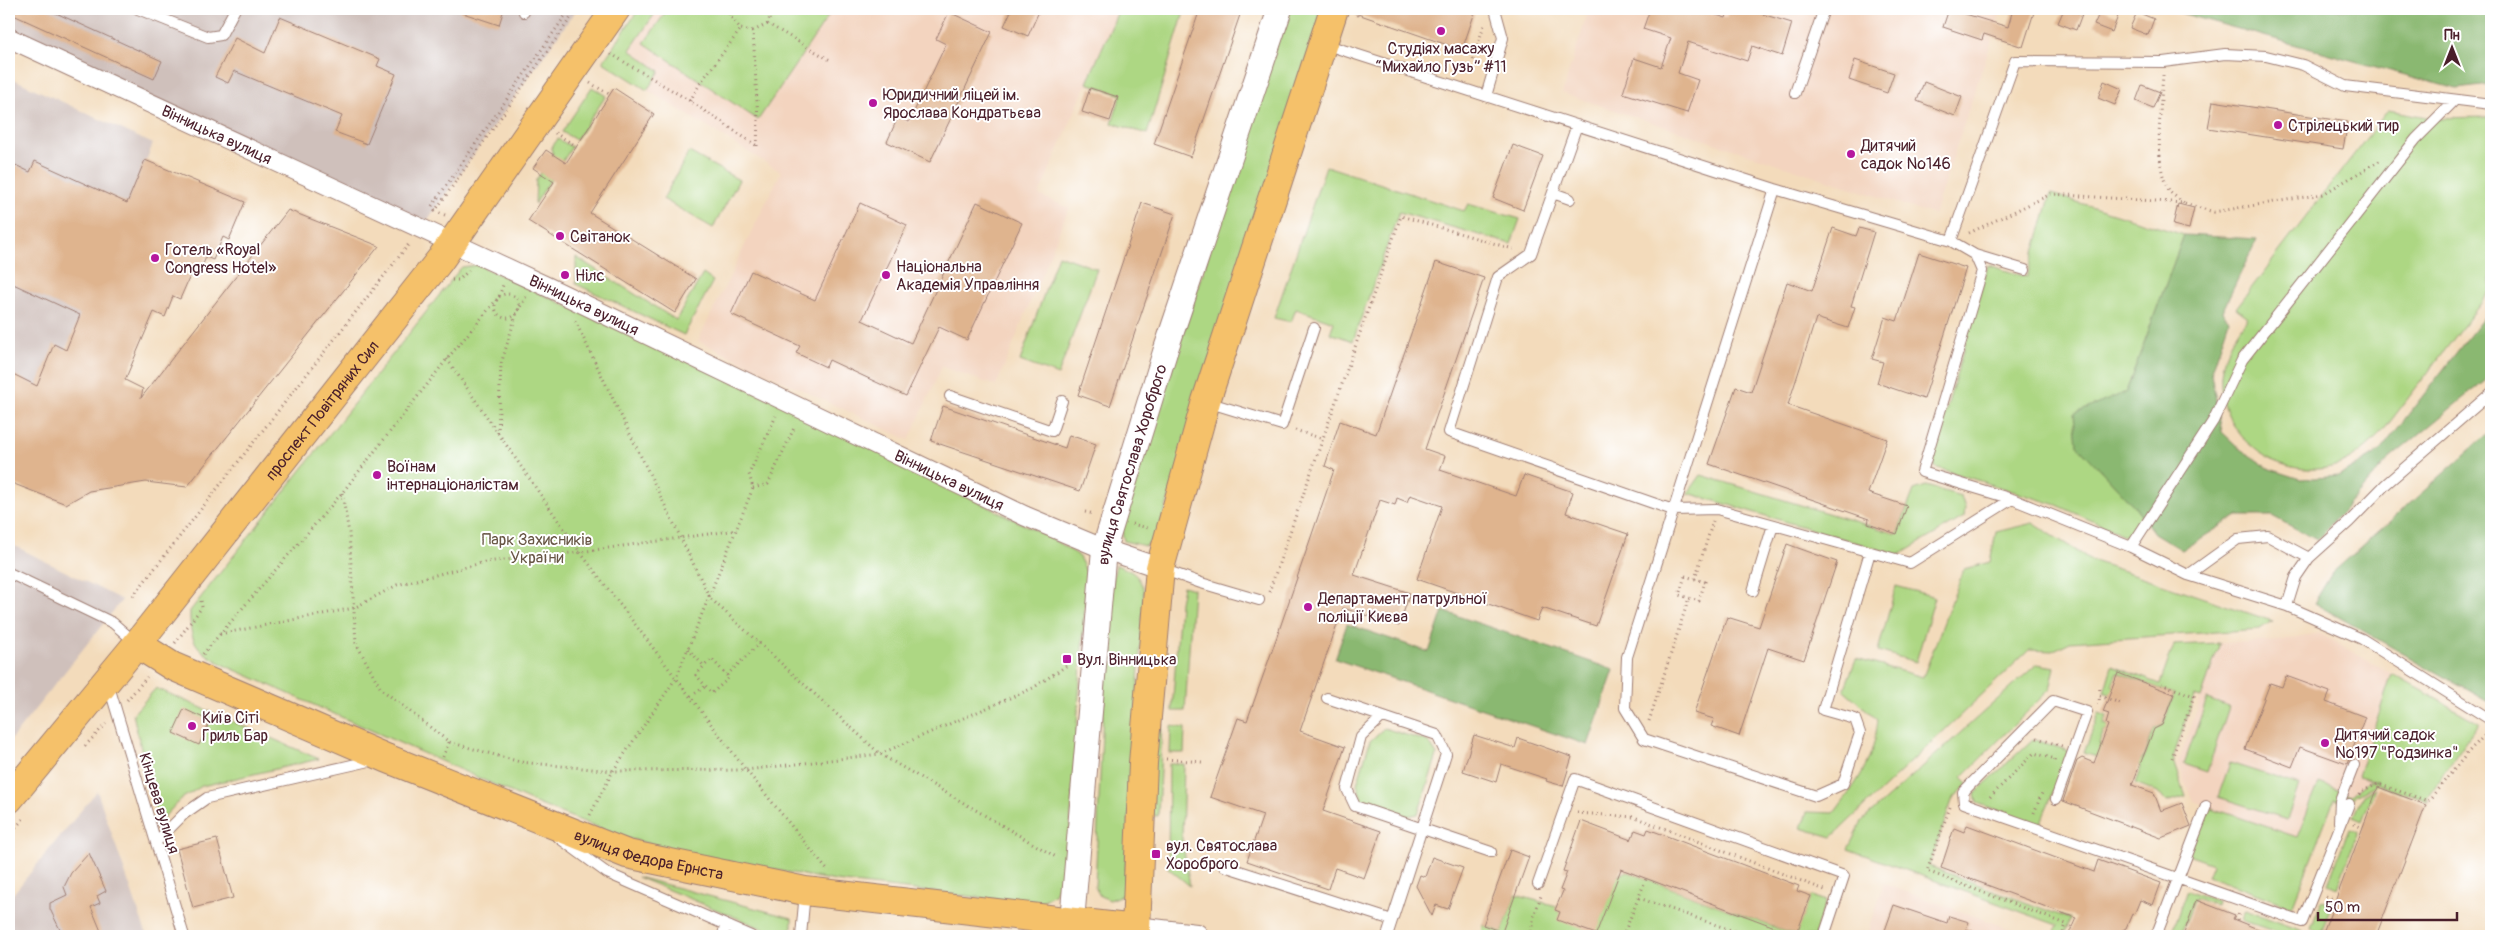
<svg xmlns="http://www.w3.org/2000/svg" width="2500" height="945" font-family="Pangolin,sans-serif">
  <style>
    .built { fill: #f3d4bf }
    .industrial { fill: #cfc0bb }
    .green { fill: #add783; stroke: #7c7b57 }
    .forest { fill: #8ab871; stroke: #6a6c4e }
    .building { fill: #dfb48e }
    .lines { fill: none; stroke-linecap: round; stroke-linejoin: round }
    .service-casing { stroke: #9e7d73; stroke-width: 12 }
    .minor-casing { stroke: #9e7d73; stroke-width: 21 }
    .tertiary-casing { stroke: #9e7d73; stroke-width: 26 }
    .primary-casing { stroke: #9e7d73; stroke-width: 30 }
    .path { stroke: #9e7d73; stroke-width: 3; stroke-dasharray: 1 4; stroke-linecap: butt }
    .service { stroke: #fff; stroke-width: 10 }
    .minor { stroke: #fff; stroke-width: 19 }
    .tertiary { stroke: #fff; stroke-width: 24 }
    .primary { stroke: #f5c16b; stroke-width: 28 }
    .poi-dot { fill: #b5179e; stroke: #fff; stroke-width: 2 }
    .labels { text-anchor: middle; stroke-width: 4; stroke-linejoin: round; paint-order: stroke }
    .poi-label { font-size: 16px; fill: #4a1f2b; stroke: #fff; text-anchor: start }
    .street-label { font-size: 16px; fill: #4a1f2b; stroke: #fff }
    .park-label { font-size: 16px; fill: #685645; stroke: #fff }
  </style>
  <rect width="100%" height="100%" fill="#fff"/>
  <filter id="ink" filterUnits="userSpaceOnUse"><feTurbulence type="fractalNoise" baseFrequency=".02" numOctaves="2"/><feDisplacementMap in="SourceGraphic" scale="10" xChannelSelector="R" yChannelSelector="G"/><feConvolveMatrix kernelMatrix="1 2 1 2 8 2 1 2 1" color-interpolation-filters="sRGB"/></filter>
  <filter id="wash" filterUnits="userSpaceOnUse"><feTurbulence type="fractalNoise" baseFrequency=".0096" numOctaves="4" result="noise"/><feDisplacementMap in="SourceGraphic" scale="20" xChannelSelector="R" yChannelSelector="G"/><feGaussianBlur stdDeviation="1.12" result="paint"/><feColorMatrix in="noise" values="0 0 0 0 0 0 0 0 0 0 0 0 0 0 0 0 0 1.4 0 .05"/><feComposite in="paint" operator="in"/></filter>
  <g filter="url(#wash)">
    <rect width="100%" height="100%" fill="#f3dbbb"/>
    <!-- built -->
    <path class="built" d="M658,9H1119L1039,195L1069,208L996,386L942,367L909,440L698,341L781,172L647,90L660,71L630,50Z
      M1589,9H2002L1934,215L1562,93Z
      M2319,633L2479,723L2427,797L2368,781L2351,795L2319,783L2297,837L2193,801L2178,764L2220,643L2277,641Z
      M1884,884L2030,936H1867Z"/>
    <!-- industrial -->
    <path class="industrial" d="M9,9H577L421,229L9,38Z
      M9,77L153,144L73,333L9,473Z
      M9,543L122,600L9,742Z
      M97,791L147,936H9V899Z"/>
    <!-- green -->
    <path class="green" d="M639,9H658L630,50L660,71L647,90L603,62Z
      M668,9H833L758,120L644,43Z
      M1119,9H1185L1147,134L1112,123L1121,95L1087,83Z
      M1287,9H1324L1156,539L1145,546L1124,541L1121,527Z
      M592,87L606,96L576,140L562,132Z
      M2388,110L2432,118L2491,117V290L2383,431C2370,444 2356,458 2338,465C2280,484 2217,436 2221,375C2223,353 2235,334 2248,317L2236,308Z
      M558,139L572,147L535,204L536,180L553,155L551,148Z
      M689,152L739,180L713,228L663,199Z
      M1326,166L1464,211L1468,204L1520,219L1511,244L1399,212L1353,341L1330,333L1334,322L1296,309L1291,322L1274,318Z
      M2051,194L2184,235L2126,392L2134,506L2142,517L2128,537L2057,505L1935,467L1932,459L1988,265L2027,277Z
      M1058,255L1097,269L1058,375L1020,361Z
      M576,257L676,320L703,274L713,281L684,335L576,284Z
      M478,265L790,408L1049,537L1078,555L1087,573L1068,861L1054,894L1037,904L836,881L699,856L626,838L540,805L226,666C198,651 189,644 190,611L460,269L462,267Z
      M1701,475L1897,534L1914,490L1926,486L1961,496L1965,508L1964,517L1899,555L1688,493Z
      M2033,523L2091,560L2272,621L2260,629L2070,642L2052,651L2029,650L1832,837L1801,828L1807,812L1834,813C1859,780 1873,762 1878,720L1844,690L1856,659L1923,677L1964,569L1990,562L1996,532Z
      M1116,565C1132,571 1139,574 1144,591L1124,894L1110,900L1100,896L1095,887L1103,711L1111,589Z
      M1183,586L1193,589L1185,711H1172L1180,603Z
      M1896,586L1935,597L1916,662L1878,651Z
      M2220,643L2201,698L2194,696L2173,758L2186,796L2166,802L2158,792L2135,783L2141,767L2139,762L2144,758L2154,729L2163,725L2174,694L2117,672L2112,685L2115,686L2112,695L2104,692L2112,666L2160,684L2174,645Z
      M2037,664L2055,667L2050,689L1962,777L1969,784L1953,798L1929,866L2070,919L2064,936H2054L2057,925L1848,849L1862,821Z
      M2392,674L2479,723L2427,797L2428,801L2378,784L2355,795L2349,804L2334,799L2292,907L2208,876L2213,864L2188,855L2206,806L2297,837L2319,783L2351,795L2368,781H2378L2358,776Z
      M156,688L319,759L202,786L181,799L158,823L133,714Z
      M2207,699L2229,707L2207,772L2184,764Z
      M2099,713L2107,716L2104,724L2110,726L2107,732L2104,731L2099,744L2107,747L2103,759L2084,753Z
      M1151,725H1162L1158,816L1146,815Z
      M1171,726L1185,728L1184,753H1170Z
      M1384,728L1429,742L1437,755L1418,814L1407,816L1362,800L1357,784L1370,741Z
      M2033,739L2069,751L2040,825L1977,803L1975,793Z
      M2230,763L2299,785L2287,819L2218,797Z
      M1169,764H1184L1182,839L1190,886L1168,868Z
      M2375,788L2362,821L2353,817L2363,794Z
      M2349,828L2358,831L2337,888L2328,884Z
      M1626,871L1795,935L1811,896L1826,901L1814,936H1482L1483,925L1502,932L1515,895L1557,906L1556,910L1560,912Z
      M637,877L792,918V929L781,936Z
      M2187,890L2217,901L2216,905L2195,898L2180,936H2170Z
      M2322,900L2332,903L2320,936H2312L2315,930L2311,928Z
      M2245,910L2303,931L2301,936H2288L2241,920Z"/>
    <!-- forest -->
    <path class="forest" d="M2166,9H2491V85L2456,89Z
      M2184,235L2257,239L2222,312L2229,320L2211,374L2222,432L2240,449L2270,469L2301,479L2339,476L2380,451L2491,308V375L2387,461L2317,540L2272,516H2237L2182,550L2154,533L2134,506L2077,445L2074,414L2126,392Z
      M2491,431V703H2490L2314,603L2332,573Z
      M1443,611L1614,670L1588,745L1335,659L1347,624L1429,652Z"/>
    <g id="blocks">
      <!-- building -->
      <path class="building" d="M9,9H47L162,61L154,79L9,13Z
        M460,9H504L499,25L460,12Z
        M1012,9H1040L1028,36L1004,26Z
        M1200,9H1242L1191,157L1154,144Z
        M1350,9H1476L1462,50L1349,11Z
        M1650,9H1697L1726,18L1729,9H1745L1792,23L1782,56L1752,46L1747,61L1688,42L1678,73L1698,80L1687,113L1623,93L1634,58L1661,67L1671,38L1643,29Z
        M1949,9L2008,27L2013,9H2035L2023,47L1984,34L1982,40L1943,27Z
        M2064,9L2082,14L2076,30L2058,23Z
        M2101,9L2118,16L2112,32L2094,25Z
        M949,12L992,32L930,162L887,142L898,117L909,122L946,44L936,39Z
        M2137,12L2154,19L2148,35L2130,28Z
        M280,17L380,59L377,66L396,74L367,144L335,132L342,116L234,71L228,83L215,77L235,38L265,53Z
        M1855,60L1894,73L1887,93L1849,80Z
        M2104,81L2122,89L2115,105L2098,98Z
        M1924,82L1962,97L1955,116L1917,101Z
        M2142,85L2160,92L2153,108L2136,101Z
        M614,88L654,114L590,213L696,279L675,313L528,221L554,182L533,168L546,150L566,163Z
        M1090,88L1118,97L1110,121L1082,112Z
        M2213,101L2348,122L2343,149L2208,128Z
        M1513,145L1543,156L1523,210L1493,198Z
        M145,160L245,202L229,240L223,237L213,260L206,257L197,279L190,276L180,299L173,296L165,317L154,312L125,380L143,389L141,398L288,210L379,246L187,487L146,482L89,491L66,504L9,482V372L37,386L54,344L66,350L80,315L9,282V162L30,172L35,161L127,203Z
        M977,202L1022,223L967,340L939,327L906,396L829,360L826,367L796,353L800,346L731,314L751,271L815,300L860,203L907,225L862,320L911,343Z
        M1142,203L1175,214L1110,406L1078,395Z
        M2178,204L2194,208L2189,229L2173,225Z
        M1833,228L1856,236L1859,228L1874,232L1851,306L1855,307L1848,328L1816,318L1788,405L1887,439L1868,493L1907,506L1897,534L1868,524L1869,519L1709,464L1736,387L1751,392L1787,282L1812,291Z
        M1919,253L1966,268L1924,399L1877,383L1883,362L1872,359L1885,317L1897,321Z
        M1436,262L1484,278L1425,449L1445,456L1440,470L1516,496L1524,475L1573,492L1566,513L1628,534L1596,626L1542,608L1537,621L1417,579L1442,506L1410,495L1407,502L1397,498L1395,505L1380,500L1354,575L1410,593L1399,626L1343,608L1300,731L1345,747L1323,811L1381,831L1364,878L1335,868L1328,889L1247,861L1263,815L1210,797L1238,718L1247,721L1273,648L1334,470L1325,466L1340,421L1376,434Z
        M943,406L1065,448L1069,435L1096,444L1080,491L931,441Z
        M1787,544L1837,562L1804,660L1768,648L1739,736L1711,726L1714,719L1694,713L1727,617L1759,627Z
        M2118,673L2174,694L2162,725L2154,729L2132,785L2154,793L2161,811L2182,803L2191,826L2161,838L2063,801L2077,761L2082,758L2094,763L2108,725L2106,724L2109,714L2103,712Z
        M2286,676L2330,692L2326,702L2365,717L2347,764L2300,747L2292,767L2245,749L2270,683L2282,687Z
        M184,709L210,721L199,745L173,733Z
        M1474,735L1515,748L1518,738L1572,757L1563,786L1546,781L1547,779L1501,764L1496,782L1463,771Z
        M2378,787L2426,805L2376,936H2322Z
        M1581,821L1631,840L1635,830L1646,834L1648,829L1799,886L1797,891L1811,896L1796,935L1621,869L1596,934L1557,920L1560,912L1555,910L1563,891L1560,890L1567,872L1563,871Z
        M1967,825L2094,872L2098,860L2161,883L2153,905L2140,900L2134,915L2132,914L2126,928L2121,931L2119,936H2068L2076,918L1941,868L1954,828L1964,832Z
        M217,839L233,898L193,908L177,849Z
        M1510,850L1529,857L1502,932L1483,925Z
        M89,853L106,891L97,896L100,903L91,907L103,936H63L50,909V903L67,895L64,887L71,873Z
        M1432,857L1463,868L1448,909L1436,905L1432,916L1416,886L1420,875L1425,877Z
        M2196,900L2235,915L2233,919L2275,936H2183Z
        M1894,905L1947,923L1949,916L1969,922L1966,929L1978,933V936H1883Z"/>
    </g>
  </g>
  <g filter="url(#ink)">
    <use href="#blocks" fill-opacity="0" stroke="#9e7d73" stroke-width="1"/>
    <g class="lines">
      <!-- service casing -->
      <g class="service-casing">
        <path id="service" d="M138,9L208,37L221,35L235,9
          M524,12L525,9
          M1324,44L1775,189L1951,241L1975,255L1982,271L1922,472L2012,499
          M1795,93L1824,9
          M1486,96L1503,38L1495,9
          M1577,125L1531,254L1498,277L1449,432L1673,510L1717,509L1910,563L2012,499L2131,547L2188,575L2287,606L2362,639L2491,720
          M1775,189L1627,657L1625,708L1644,739L1816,796L1843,784L1860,733L1855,719L1823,710L1870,552
          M1553,193L1570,199
          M1951,241L2015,61L2163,62L2225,54L2266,56L2303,65L2345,86L2491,104
          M1975,255L2025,270
          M950,396L1052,431L1062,401
          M1207,402L1282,425L1314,328
          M2131,547L2213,421L2242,360L2416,139L2454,101
          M1162,569L1201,583L1259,600
          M9,573L113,623L136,643
          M2188,575L2238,539L2268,536L2309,558
          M1753,591L1773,525
          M2287,606L2296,577L2309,558L2349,522L2386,484L2491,393
          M108,683L184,936
          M1327,698L1437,735L1446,754L1387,936
          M1382,717L1361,737L1347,789L1355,806L1491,852
          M2056,799L2087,712L2053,701L1963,792L1964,803L2302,922L2349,804
          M2339,822L2340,801L2354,765
          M559,838L607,873L751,936
          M156,842L184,814L207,798L374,760
          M1224,866L1392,920
          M1538,884L1575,779L1844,876L1824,936
          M723,936L725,925
          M801,936L805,892
          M2156,936L2206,806"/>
      </g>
      <!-- minor casing -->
      <g class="minor-casing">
        <g id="minor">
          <path id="s1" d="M9,38L550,288L1025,516L1104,549L1160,568"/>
        </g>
      </g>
      <!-- tertiary casing -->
      <g class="tertiary-casing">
        <g id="tertiary">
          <path id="s2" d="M1072,921L1104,549L1165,352L1280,9"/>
          <path d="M1136,929L1196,936"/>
        </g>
      </g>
      <!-- primary casing -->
      <g class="primary-casing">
        <g id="primary">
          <path id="s3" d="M137,644L172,666L386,758L627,854L805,891L1136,929L1143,763L1160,568L1206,401L1334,9"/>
          <path id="s4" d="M9,799L137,644L440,260L616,9"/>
        </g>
      </g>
      <!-- path -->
      <path class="path" d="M731,9L729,15L741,29L753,31
        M772,9L768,24L830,60
        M1357,16L1359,9
        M611,54L690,101L757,146
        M1473,60L1484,25
        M2163,75C2161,103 2153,166 2169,190C2172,195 2179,199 2184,203
        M590,83L609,94
        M690,101L701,82L741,29
        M555,133L576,146
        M757,146L758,120L753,31L768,24
        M435,210L432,206L570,9
        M445,215L435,211L577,9
        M1969,233L2051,194L2184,203L2214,212L2323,194L2381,160
        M452,280H459L469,270
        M495 306a12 12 0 1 1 24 0a12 12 0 1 1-24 0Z
        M575,321L710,598L880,754L1056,857
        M447,359L580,552L746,770L828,871
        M1295,430L1323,439
        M498,433L501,364L517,312L526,297
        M753,488L768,484L795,426
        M342,493L349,533L356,643L381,689L449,742L520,762L613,771L746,770L880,754L1033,688L1066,666
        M1085,512L1094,514
        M1132,524L1148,528
        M1685,576L1705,582L1699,601L1679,595Z
        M1695,579L1713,521
        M1269,592L1401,216L1513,249
        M133,596L409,244
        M220,634L354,608L397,585L485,562L580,552L737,530
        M175,643L202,607L201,601
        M688,649L704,666L696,675L712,693L729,678L712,659L704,666
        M203,654L342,493L447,359L499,297L503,285
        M727,675L760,643
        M2161,684L2194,696L2172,758
        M691,696L706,686
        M2100,696L2120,703
        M127,700L147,677
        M2099,705L2100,685
        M1649,721L1689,598
        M2037,738L2062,746
        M85,746L106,724
        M443,757L449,742
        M1166,759L1202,762
        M2360,795L2361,792L2378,784L2428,801L2471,749L2487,733
        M1990,797L2034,753L2055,759L2054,761
        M1950,807L1927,871L2066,924L2062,936
        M1577,813L1634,817L1825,890
        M2034,813L2042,793
        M590,815L613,771L676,678L753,488L749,474L776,416
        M2354,824L2363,828
        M9,835L24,818
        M2326,896L2335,900
        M1639,898L1748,936
        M2237,920L2239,913
        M1530,936L1534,916L1541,896
        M1623,936L1646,879"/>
      <!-- service -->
      <use href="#service" class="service"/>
      <!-- minor -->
      <use href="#minor" class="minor"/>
      <!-- tertiary -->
      <use href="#tertiary" class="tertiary"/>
      <!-- primary -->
      <use href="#primary" class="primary"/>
    </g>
  </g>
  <!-- markers -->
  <g class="poi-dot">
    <circle cx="1441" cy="31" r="5"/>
    <circle cx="873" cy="103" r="5"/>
    <circle cx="2278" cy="125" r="5"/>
    <circle cx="1851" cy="154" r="5"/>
    <circle cx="560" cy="236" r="5"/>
    <circle cx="155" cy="258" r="5"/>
    <circle cx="565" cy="275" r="5"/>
    <circle cx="886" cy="275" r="5"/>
    <circle cx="377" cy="475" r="5"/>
    <circle cx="1308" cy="607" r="5"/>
    <rect x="1062" y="654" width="10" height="10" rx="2.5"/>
    <circle cx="192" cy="726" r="5"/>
    <circle cx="2325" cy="743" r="5"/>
    <rect x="1151" y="849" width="10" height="10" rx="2.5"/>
  </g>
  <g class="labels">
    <!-- poi labels -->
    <g class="poi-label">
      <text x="1441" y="54" text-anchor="middle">Студіях масажу<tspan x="1441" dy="18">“Михайло Гузь” #11</tspan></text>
      <text x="883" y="100">Юридичний ліцей ім.<tspan x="883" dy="18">Ярослава Кондратьєва</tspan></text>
      <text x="2288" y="131">Стрілецький тир</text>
      <text x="1861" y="151">Дитячий<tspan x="1861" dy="18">садок №146</tspan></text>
      <text x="570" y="242">Світанок</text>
      <text x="165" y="255">Готель «Royal<tspan x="165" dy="18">Congress Hotel»</tspan></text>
      <text x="896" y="272">Національна<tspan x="896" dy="18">Академія Управління</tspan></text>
      <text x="575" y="281">Нілс</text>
      <text x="387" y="472">Воїнам<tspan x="387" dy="18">інтернаціоналістам</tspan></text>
      <text x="1318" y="604">Департамент патрульної<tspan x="1318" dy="18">поліції Києва</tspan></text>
      <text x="1077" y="665">Вул. Вінницька</text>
      <text x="202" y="723">Київ Сіті<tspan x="202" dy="18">Гриль Бар</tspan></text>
      <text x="2335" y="740">Дитячий садок<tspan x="2335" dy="18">№197 "Родзинка"</tspan></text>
      <text x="1166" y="851">вул. Святослава<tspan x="1166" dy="18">Хороброго</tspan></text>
    </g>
    <!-- street labels -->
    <g class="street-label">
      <text dy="6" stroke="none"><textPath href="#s1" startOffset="229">Вінницька вулиця</textPath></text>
      <text dy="6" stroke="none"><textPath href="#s1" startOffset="634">Вінницька вулиця</textPath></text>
      <text dy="6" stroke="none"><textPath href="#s4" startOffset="499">проспект Повітряних Сил</textPath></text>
      <text dy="6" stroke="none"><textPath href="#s2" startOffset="462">вулиця Святослава Хороброго</textPath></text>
      <text dy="6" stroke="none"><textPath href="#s1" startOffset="1039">Вінницька вулиця</textPath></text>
      <text transform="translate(160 803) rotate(73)" y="6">Кінцева вулиця</text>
      <text dy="6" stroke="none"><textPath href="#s3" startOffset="555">вулиця Федора Ернста</textPath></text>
    </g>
    <!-- park labels -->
    <g class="park-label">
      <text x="537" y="545">Парк Захисників<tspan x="537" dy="18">України</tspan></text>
    </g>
  </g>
  <!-- margin -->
  <rect width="2500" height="945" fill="none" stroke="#fff" stroke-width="30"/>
  <!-- north arrow -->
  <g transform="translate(2452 48)" stroke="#ffffff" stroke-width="4" paint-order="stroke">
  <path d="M0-4L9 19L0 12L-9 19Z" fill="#4a1f2b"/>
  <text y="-8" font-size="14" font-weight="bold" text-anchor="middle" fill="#4a1f2b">Пн</text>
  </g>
  <!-- scale -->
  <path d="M2318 912v8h139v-8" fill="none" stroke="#4a1f2b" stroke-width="2.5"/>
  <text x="2325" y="912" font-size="15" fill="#4a1f2b" stroke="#ffffff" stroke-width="4" paint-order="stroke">50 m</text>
</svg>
